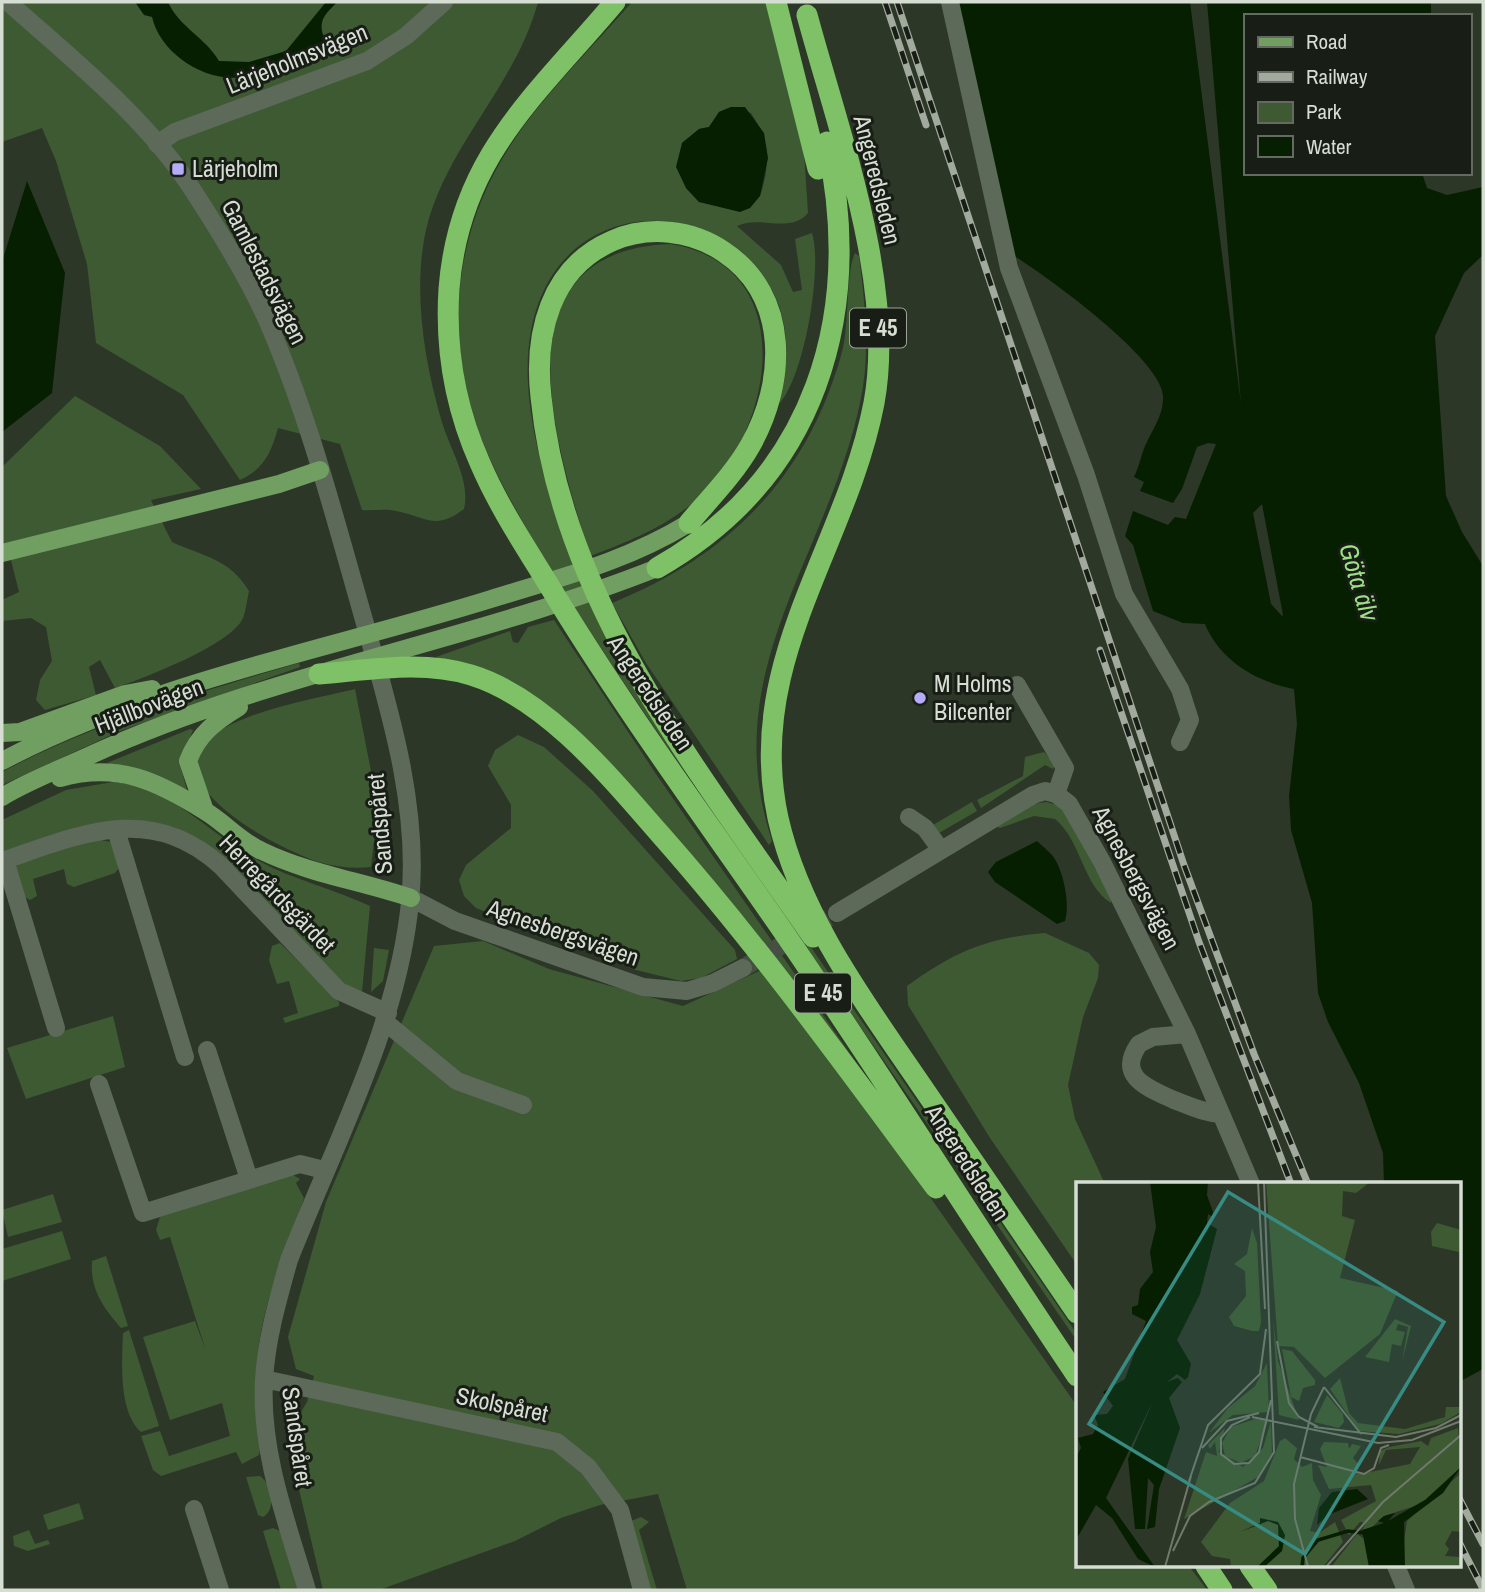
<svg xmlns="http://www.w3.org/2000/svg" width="1485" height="1592" font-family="'Archivo Narrow',sans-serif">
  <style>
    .green { fill: #3e5a33; fill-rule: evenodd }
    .water { fill: #061f00; fill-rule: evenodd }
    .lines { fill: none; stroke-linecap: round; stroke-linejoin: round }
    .minor-tunnel { stroke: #465042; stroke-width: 18; stroke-dasharray: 18 9; stroke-linecap: butt }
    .minor { stroke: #5d6959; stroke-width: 18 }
    .major { stroke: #719e61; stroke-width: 18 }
    .highway { stroke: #7ec166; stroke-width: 21 }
    .rail-casing { stroke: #a2aa9e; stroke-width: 7 }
    .rail { stroke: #181d16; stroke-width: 4.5; stroke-dasharray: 13; stroke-linecap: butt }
    .poi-dot { fill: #b4acf9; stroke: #181d16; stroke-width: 2.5 }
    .labels { text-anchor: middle; stroke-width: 6; stroke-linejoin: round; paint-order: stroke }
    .shield { fill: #181d16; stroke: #9da39a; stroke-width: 2 }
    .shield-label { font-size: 23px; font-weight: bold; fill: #d6ddd3 }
    .street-label { font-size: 24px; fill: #d6ddd3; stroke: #181d16 }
    .poi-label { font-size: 24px; fill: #d6ddd3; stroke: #181d16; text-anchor: start }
    .water-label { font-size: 26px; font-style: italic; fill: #9be083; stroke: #181d16 }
    .inset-river { fill: none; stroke: #061f00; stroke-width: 3.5 }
    .inset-road { fill: none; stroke: #70796c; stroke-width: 2 }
    .view { fill: #378b82; fill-opacity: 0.15; stroke: #378b82; stroke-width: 3.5 }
    .inset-edge { fill: none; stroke: #d6ddd3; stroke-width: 3.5 }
  </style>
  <rect width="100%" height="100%" fill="#2c3728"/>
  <!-- green -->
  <path class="green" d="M2,2H538C515,89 440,151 424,240C414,298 425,363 441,419C449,448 471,480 464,509C435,531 427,517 396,511C385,508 373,511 362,510L340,444L278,428C271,453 264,469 240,480L183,395L96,343L87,264L56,161L42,128L2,142Z
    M632,2H767L804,152L808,213C791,234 759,215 737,226L781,265L793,292L802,290L795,239L812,233C823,267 804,382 777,406C840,211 565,145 531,331C517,404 549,495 573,563L751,860L1077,1334V1341C950,1156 822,972 695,786C642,710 590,634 542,555C520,517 496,477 480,435C463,389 455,337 460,287C474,157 551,94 632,2ZM731,107L751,113C769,139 771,165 760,196L734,209L699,202L686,188L682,143L699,129L709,127L719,112Z
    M670,244C796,264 777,414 710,487C677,522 634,540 590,556C557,448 491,251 670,244Z
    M855,253L859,256C865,305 871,354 860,403C827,558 716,671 772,841L769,845L646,663L612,603C731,555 810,474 843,348C849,323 846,271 855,253Z
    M75,396L160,446L201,489L151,500L172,542C204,557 229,558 249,591C247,600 246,610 243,618C231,645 144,678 115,688L100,660L89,667L96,695L45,710L36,700L40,680L52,661L46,627L31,618L2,621V600L19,592L9,552L2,554V467Z
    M554,620L656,774L871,1084L598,755L436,657L510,631L513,642L518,643L528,627Z
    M299,663L300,667L120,731L2,785V772C96,722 197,693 299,663Z
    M355,689L376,797L377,816L371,867C353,869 336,867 319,862C285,851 170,795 202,747C225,713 316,699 355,689Z
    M190,729L193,730L180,764L187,791L147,772L107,763Z
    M518,735L544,747L593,791L735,950L737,959L701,978L681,981L636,970L476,908L464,896L459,880L466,865L511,828V805L488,766L495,750Z
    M1044,752L1055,765L1053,769L1045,765L981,808L977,800L1023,776L1025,757Z
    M113,782C172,786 209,835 259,861C294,880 334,889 370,906L362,992L346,987L224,858C195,835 164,819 126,820L2,855V820L66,790Z
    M972,802L977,811L939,833L933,825Z
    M1047,802L1059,806L1064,812L1111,897V903C1083,886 1081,840 1055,819L1034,816L1000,828L995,826L1032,804Z
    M96,839L111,842L119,868L115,873L74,887L67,884L64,869L33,879L37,896L30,900L23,896L15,867L19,864Z
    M1045,933L1089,953L1099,965L1098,978L1083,1017L1068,1085L1075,1119L1105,1184H1077V1265L990,1138L908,1005L907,986C955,951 987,938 1045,933Z
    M483,941L549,969L683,1006L768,967L1077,1406V1566H1189L1207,1590H687L658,1494L600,1505L561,1518L515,1541L379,1590H323L296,1477L291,1429L307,1402L314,1376L296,1369L288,1337L326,1202L434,946Z
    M280,943L339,1002V1006L285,1023L283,1018L298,1013L289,981L277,984L269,960L272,946Z
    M374,948L389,950L383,981L371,992Z
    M113,1016L125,1067L26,1099L7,1048Z
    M291,1174L300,1179L296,1183L304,1198C287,1250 264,1297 258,1353C255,1386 265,1422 259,1455L242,1464L236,1452L161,1476L153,1470L141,1436L160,1431L169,1456L230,1436L222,1403L170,1420L143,1337L195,1321L206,1351L170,1237L160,1240L156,1230L160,1217Z
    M53,1194L62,1222L8,1237L2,1210Z
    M62,1231L71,1259L2,1281V1249Z
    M106,1256L128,1326L121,1328C103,1307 90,1290 92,1261Z
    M129,1330L159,1426L141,1432C118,1411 122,1361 123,1333Z
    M260,1476C272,1484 277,1509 263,1517L258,1515L246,1477Z
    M79,1503L84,1519L48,1530L43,1515Z
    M641,1517L649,1522L639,1530L657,1590H650L631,1521Z
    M273,1528L280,1531L300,1590H281L263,1531Z
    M29,1530L35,1544L48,1540L50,1544L28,1551L14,1546L13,1536Z"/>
  <!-- water -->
  <path class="water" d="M135,2H168C179,27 206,38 219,61L249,62L286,51L326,2H337C327,13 318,19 323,35L335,42L329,46L315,45C308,57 292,60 278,65C267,69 254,75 243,77C205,83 160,53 152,17L144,15Z
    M957,2H1190L1241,404L1207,2H1431V16H1245V173H1422L1427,188L1447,195L1483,187V255L1464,273L1435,336L1446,496L1462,532L1483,566V1369L1459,1382V1184H1384L1383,1153L1359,1083L1328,1022L1318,993L1312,903L1291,830L1289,796L1297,724L1294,689C1257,682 1220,661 1205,624L1183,623L1153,611L1133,545L1125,536L1133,511L1168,525L1175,517L1186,519L1216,444L1208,443L1197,447L1182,489L1173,503L1140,491L1144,482L1134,477C1139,467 1141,456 1145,446C1152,430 1164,415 1163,396C1162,359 1045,275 1013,255ZM1262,504L1283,615L1282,616L1271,604L1253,513Z
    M731,107H745L764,133L768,158L760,196L750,208L740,212L699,202L686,188L676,167L682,143L699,129L709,127L719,112Z
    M27,181L65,273L52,393L2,432V262Z
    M1037,841C1043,847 1053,854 1056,861C1064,876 1070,904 1065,921L1057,924L995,882L988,872L996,862Z"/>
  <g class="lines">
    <!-- minor-tunnel -->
    <path class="minor-tunnel" d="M743,968L837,913"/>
    <!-- minor -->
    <path class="minor" d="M8,2C73,60 147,118 194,192C218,229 249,279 267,320C308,414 334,515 362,613C388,705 420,805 410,902C398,1026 334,1145 289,1260C278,1299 266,1340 264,1381C260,1452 287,1523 307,1590
      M950,2L1009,268L1086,475L1124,594L1180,689L1190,720L1180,742
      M157,144L175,132L367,61L406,36L444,2
      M1017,685L1065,768L1056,794
      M909,817L925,828L941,850
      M116,830L185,1057
      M5,860L56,1028
      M2,861C82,834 150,802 221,866L339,991L388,1013
      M411,898L455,921L643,987L687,991L713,983L743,968
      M837,913L1033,795L1045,791L1056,794L1069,804L1102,862L1187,1034L1251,1184
      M384,1021L457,1081L523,1105
      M1187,1034L1153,1037L1139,1044C1116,1077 1148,1088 1174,1100C1190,1106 1204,1113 1221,1114
      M207,1050L249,1179
      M99,1084L143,1213L300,1164L324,1170
      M264,1379L557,1442L588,1467L620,1510L642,1590
      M194,1509L220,1590
      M1396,1566L1406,1590"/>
    <!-- major -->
    <path class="major" d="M2,553L279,484L320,470
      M2,733L20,732L125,694L152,689
      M2,761C155,681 327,650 491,599C562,577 625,562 689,523
      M60,778C118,762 157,781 205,811C225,823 241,842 262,851C310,874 361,881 411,898
      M2,797C30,780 63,768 93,754C274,672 473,641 657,568
      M205,811L188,761C198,734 216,721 239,707"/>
    <!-- highway -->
    <path class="highway" d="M615,2C536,96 459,157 449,289C445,350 455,407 480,463C498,505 523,543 547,582C615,695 693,802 769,911C875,1063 973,1222 1077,1376
      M776,2L818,169
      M807,15C838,130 896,286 874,403C846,548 744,661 778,818C800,916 865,1003 921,1085C973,1161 1025,1237 1077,1313
      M689,523C710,498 734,474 750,446C786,383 790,296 724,252C692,230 648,225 612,241C550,268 534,334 541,397C561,602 700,773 813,937
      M657,568C817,477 864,315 827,142
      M319,674C369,670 423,660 471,675C546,698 610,777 660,834C759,946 847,1068 936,1188
      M1206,1566L1222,1590
      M1250,1566L1267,1590"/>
    <!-- rail casing -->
    <g class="rail-casing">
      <path id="rail" d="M885,2L926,125
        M897,2L1184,865L1254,1054L1308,1184
        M1100,650L1199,942L1291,1184
        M1459,1498L1483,1544
        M1459,1542L1483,1589"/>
    </g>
    <!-- rail -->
    <use href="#rail" class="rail"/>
  </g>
  <!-- markers -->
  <g class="poi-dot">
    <rect x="171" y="162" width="14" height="14" rx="3.5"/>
    <circle cx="920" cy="698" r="7"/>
  </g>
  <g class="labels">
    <!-- shield labels -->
    <g class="shield">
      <rect x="850" y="308.5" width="56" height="39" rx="5"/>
      <rect x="795" y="973.5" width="56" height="39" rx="5"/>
    </g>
    <g class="shield-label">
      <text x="878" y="336">E 45</text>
      <text x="823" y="1001">E 45</text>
    </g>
    <!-- street labels -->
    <g class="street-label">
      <text transform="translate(297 59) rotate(-22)" y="8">Lärjeholmsvägen</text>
      <text transform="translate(877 180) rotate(76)" y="8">Angeredsleden</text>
      <text transform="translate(264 272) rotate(63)" y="8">Gamlestadsvägen</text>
      <text transform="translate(650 693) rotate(56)" y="8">Angeredsleden</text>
      <text transform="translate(149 706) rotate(-21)" y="8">Hjällbovägen</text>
      <text transform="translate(380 824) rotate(-95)" y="8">Sandspåret</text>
      <text transform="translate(1136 878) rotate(62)" y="8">Agnesbergsvägen</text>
      <text transform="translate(277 894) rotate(46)" y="8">Herregårdsgärdet</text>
      <text transform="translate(563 933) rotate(19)" y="8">Agnesbergsvägen</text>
      <text transform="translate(967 1163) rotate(57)" y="8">Angeredsleden</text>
      <text transform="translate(502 1405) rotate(12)" y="8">Skolspåret</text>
      <text transform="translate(297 1437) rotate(82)" y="8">Sandspåret</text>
    </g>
    <!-- poi labels -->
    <g class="poi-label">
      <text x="192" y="177">Lärjeholm</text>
      <text x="934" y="692">M Holms<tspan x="934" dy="28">Bilcenter</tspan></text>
    </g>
    <!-- water labels -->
    <g class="water-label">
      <text transform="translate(1359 582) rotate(73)" y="9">Göta älv</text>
    </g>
  </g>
  <!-- overview -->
  <g transform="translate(1076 1182)">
    <rect width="385" height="385" fill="#2c3728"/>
    <path d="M190,0H294L280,11L267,9L266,34L279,38L264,96L322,109L304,152L249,196L218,165L202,164ZM361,41L385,48L383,70L356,64L355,50ZM176,46L181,61L185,140L183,149H176L158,144L153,135L170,114L169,89L158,82L171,72ZM197,137L202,179L223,238L203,233ZM319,137L335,144L326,180L332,145L322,142L320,148L329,150L325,164L316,162L313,180L289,175ZM206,167L216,169L239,198V203L227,206L223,219L215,215ZM191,181L193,230L157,233L133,251L152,226L179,204ZM264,196L273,231L282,241L329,247L369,235L370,225H385V230L364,242L323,252L283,249L254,207ZM251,213L267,232L268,240L263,246L238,240ZM179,237L192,239L179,274L165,281L149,274L146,261L155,245ZM195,239L196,271L182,295L108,337L130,270L141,274L139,260L134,267L132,263L149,246L143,270L167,285L187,266ZM382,246L385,285L361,310L342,323L308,334L294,347L286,348L290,341L284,340L273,353L265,338L300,319L295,303L253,307L242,283L251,285L244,267L248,260L272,261L273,267L276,262L285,264L277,276L283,283L276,290L284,292L334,282L344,265L310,268L303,283L304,269L313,265L345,259L352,264L355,256ZM209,256L221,266L218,277L226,285L236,281L237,298L245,313L234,349L243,351L259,340L267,360L247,385H155L154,377L136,374L125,360L154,321L188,299L204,259ZM385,291V350L376,349L369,362L373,367L369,374L385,375V385H324L331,339ZM281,352L290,358L293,385H255Z" fill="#3e5a33"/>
    <path d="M74,0H132L131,13L139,36L132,32L131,41L141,47L124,112L101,158L115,182L112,195L109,198L101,192L91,200L102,196L106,200L93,216L104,246L83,307L79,345L71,347L78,303L72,296L69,347H59L52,277L78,217L30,316L79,385L62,377L36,336L20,323L0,358V275L5,266L2,256L17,252L22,243L18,233L31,232L37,224L27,210L49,197L70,139L56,132V125L62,123L64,107L77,90L74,70L80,45ZM385,285L367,311L328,340L329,384L293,385L286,348L308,341L302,339L308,334L319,331L312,339L349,318ZM281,307L292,317L252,333L241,343L243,326L256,310ZM184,336L202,340L209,353L206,369L188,385H181L203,364L202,343L192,339L164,350L184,341Z" fill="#061f00"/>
    <path class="inset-river" d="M226,385L227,376L242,358L272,349L290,351"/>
    <path class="inset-road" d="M182,0L189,127M201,159L213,221L223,235L242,245M248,205L285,252M174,235L156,243L145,256V272L158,282L173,281L183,270L195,218M176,235L302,261L336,258L385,239M238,245L320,255L360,246L385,233M126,266L151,239L183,231M224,275L288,292L298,286L305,266L313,263M113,299L132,243L184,192L190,147M97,369L114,334L133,320L179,301L198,270L188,0M89,385L115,294M232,385L219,337L218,302L235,232L248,205M250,385L307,320L385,253"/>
    <path class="view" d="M152,10L368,140L229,372L13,242Z"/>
    <rect width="385" height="385" class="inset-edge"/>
  </g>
  <!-- border -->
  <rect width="1485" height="1592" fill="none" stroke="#d6ddd3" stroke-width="7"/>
  <!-- legend -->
  <rect x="1244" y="14" width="228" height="161" fill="#181d16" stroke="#646a62" stroke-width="2"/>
  <rect x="1258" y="37" width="35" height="10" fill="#719e61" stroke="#646a62" stroke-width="2"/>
  <text x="1306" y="49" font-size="21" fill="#d6ddd3">Road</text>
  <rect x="1258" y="72" width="35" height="10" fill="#a2aa9e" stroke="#646a62" stroke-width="2"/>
  <text x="1306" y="84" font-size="21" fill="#d6ddd3">Railway</text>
  <rect x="1258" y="102" width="35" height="21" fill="#3e5a33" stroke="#646a62" stroke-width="2"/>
  <text x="1306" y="119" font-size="21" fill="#d6ddd3">Park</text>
  <rect x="1258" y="136" width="35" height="21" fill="#061f00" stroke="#646a62" stroke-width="2"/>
  <text x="1306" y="154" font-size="21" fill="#d6ddd3">Water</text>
</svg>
